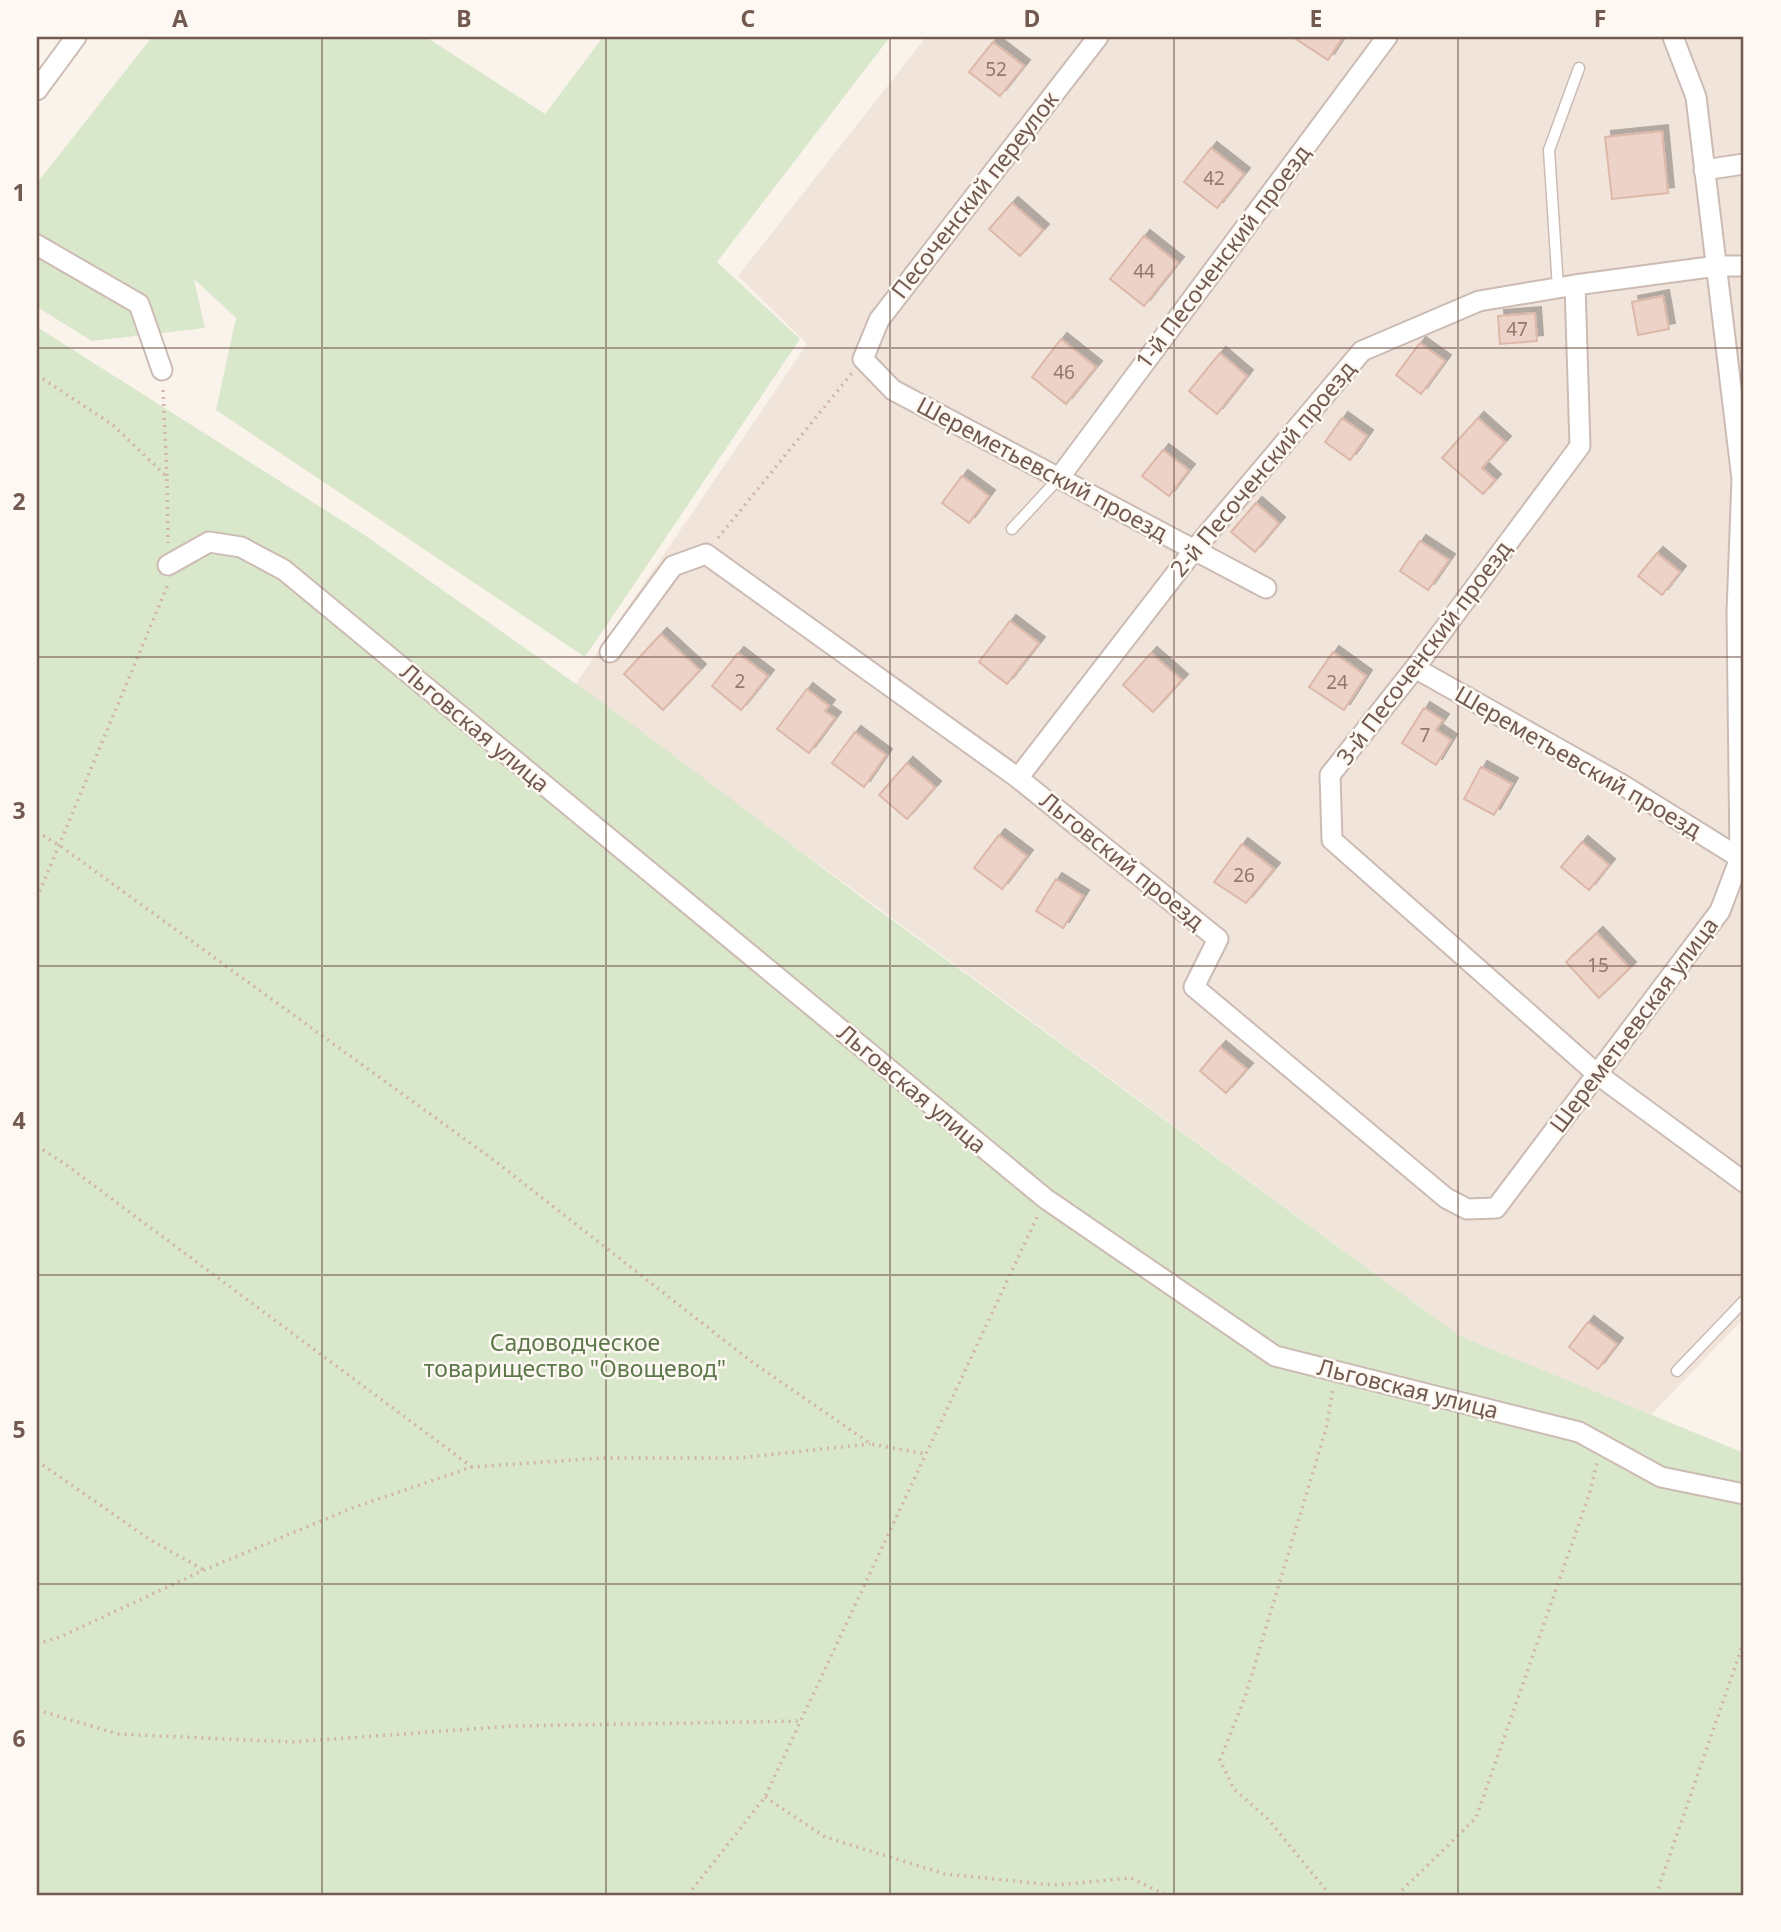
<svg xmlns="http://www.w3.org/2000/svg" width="1781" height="1932" font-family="'Noto Sans',sans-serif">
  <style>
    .residential { fill: #f1e5db }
    .green { fill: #d9e7cb }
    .building { fill: #edd2c7; stroke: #ddb8a9; stroke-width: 2; filter: url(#shadow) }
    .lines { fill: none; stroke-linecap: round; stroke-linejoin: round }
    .service-casing { stroke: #ccbbb3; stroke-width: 13 }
    .minor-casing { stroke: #ccbbb3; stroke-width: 23 }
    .path { stroke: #d2b5aa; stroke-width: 3.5; stroke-dasharray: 2 5; stroke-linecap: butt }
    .service { stroke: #fff; stroke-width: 10 }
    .minor { stroke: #fff; stroke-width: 19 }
    .grid { fill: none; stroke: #735a51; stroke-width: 2; stroke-opacity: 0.55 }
    .labels { text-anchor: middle; stroke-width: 5; stroke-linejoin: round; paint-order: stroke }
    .number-label { font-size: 19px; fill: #92786e }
    .street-label { font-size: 23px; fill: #735a51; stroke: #fdf8f2 }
    .park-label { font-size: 23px; fill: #5c784b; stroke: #fdf8f2 }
    .neatline { fill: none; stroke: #735a51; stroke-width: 2.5 }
    .grid-label { font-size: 23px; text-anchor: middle; font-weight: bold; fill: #735a51 }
  </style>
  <defs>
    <filter id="shadow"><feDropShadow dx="6" dy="-6" stdDeviation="0" flood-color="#0004"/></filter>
  </defs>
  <rect width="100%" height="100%" fill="#faf3ec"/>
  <!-- residential -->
  <path class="residential" d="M926,37H1744V1318L1651,1415L1460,1336L575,685L807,344L738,276Z"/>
  <!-- green -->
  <path class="green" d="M152,37H426L545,114L603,37H890L717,262L800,339L585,657L216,410L236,318L194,279L205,328L92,341L37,307V183Z
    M37,327L363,534L620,715L865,900L1460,1336L1744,1453V1895H37Z"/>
  <!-- building -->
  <path class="building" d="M1293,37H1343L1328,60Z
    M993,42L1024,66L1000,96L969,72Z
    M1662,131L1668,193L1612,199L1605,137Z
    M1211,148L1244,174L1217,208L1184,182Z
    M1012,203L1043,230L1020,256L989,229Z
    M1144,236L1178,263L1144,306L1110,279Z
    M1663,296L1669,329L1638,335L1632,302Z
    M1535,313L1537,341L1500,344L1498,316Z
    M1061,339L1096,367L1066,404L1032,377Z
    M1420,343L1445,361L1421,394L1396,375Z
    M1220,353L1247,376L1217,414L1189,391Z
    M1342,418L1367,436L1350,460L1325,442Z
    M1478,418L1505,442L1482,468L1495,480L1483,494L1442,458Z
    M1163,450L1189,470L1169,496L1142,476Z
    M962,476L989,496L969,523L942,503Z
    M1256,503L1279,523L1255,552L1231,532Z
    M1420,541L1449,560L1428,590L1400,571Z
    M1657,553L1680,572L1662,595L1638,576Z
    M1010,621L1039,643L1007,684L979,662Z
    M661,634L700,670L663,710L624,674Z
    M1333,652L1366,676L1344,710L1309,687Z
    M738,653L768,676L741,710L712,686Z
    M1151,653L1182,680L1153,712L1123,685Z
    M807,689L829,706L825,711L835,718L809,753L777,729Z
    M1424,708L1443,720L1436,730L1451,740L1436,765L1402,743Z
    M855,732L886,755L864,787L832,763Z
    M907,763L935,787L907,819L879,795Z
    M1481,767L1512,784L1494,815L1464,799Z
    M999,835L1027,856L1002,889L974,868Z
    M1582,842L1609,865L1589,890L1561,867Z
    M1242,844L1274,869L1246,903L1214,882Z
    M1056,879L1083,896L1063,928L1036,911Z
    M1597,933L1630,968L1599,998L1566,962Z
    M1220,1047L1247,1069L1226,1093L1200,1071Z
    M1588,1322L1617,1344L1598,1369L1569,1347Z"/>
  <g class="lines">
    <!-- service casing -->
    <g class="service-casing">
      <path id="service" d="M1558,288L1549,150L1579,68
        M1012,529L1059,478
        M1677,1371L1744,1301"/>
    </g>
    <!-- minor casing -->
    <g class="minor-casing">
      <path id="minor" d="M1098,37L879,320L863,359L893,390L1266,588
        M37,90L76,37
        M1704,170L1744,164
        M37,245L139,304L162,370
        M1575,285L1580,446L1415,668L1330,775L1332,840L1597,1074L1744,1182
        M1059,478L1387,37
        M168,565L209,542L241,547L284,570L1046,1199L1275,1356L1579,1432L1661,1477L1744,1494
        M610,652L673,566L706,554L1018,778L1218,939L1194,987L1446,1198L1467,1209L1496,1208L1720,911L1740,858L1737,612L1742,479L1696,97L1673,37
        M1415,668L1621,784L1740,858
        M1018,778L1194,550L1362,351L1479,301L1575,285L1717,266H1744"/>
    </g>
    <!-- path -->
    <path class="path" d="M37,375L113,425L167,477L168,543
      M163,390L167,476
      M718,538L852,373
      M37,832L59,845L495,1161L752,1362L871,1444L926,1454
      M37,898L169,582
      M37,1146L65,1164L472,1467
      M37,1461L149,1539L204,1570
      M37,1644L60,1637L204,1570L352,1508L472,1467L602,1458H738L870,1444
      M37,1710L118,1734L292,1742L513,1726L801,1721
      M765,1797L825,1837L945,1874L1054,1885L1131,1878L1166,1895
      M688,1895L765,1797L1038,1215
      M1330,1895L1268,1819L1234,1789L1220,1760L1245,1697L1326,1429L1333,1389
      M1397,1895L1476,1818L1589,1495L1597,1463
      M1656,1895L1744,1641"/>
    <!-- service -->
    <use href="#service" class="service"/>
    <!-- minor -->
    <use href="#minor" class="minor"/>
  </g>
  <!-- grid -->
  <path class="grid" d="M322,37V1895M606,37V1895M890,37V1895M1174,37V1895M1458,37V1895M37,348H1744M37,657H1744M37,966H1744M37,1275H1744M37,1584H1744"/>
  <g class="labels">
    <!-- number labels -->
    <g class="number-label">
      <text x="996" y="76">52</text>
      <text x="1214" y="185">42</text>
      <text x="1144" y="278">44</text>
      <text x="1517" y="336">47</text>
      <text x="1064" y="379">46</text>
      <text x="740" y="688">2</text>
      <text x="1337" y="689">24</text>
      <text x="1425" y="742">7</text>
      <text x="1244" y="882">26</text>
      <text x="1598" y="972">15</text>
    </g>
    <!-- street labels -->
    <g class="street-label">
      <text transform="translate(975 195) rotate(-52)" y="8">Песоченский переулок</text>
      <text transform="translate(1223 257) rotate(-53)" y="8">1-й Песоченский проезд</text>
      <text transform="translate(1042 469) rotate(28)" y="8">Шереметьевский проезд</text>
      <text transform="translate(1263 469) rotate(-50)" y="8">2-й Песоченский проезд</text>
      <text transform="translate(1424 653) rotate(-53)" y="8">3-й Песоченский проезд</text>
      <text transform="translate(475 728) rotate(40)" y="8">Льговская улица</text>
      <text transform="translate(1578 762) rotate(30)" y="8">Шереметьевский проезд</text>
      <text transform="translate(1122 861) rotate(39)" y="8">Льговский проезд</text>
      <text transform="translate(1634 1025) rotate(-53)" y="8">Шереметьевская улица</text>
      <text transform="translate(912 1089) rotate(40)" y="8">Льговская улица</text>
      <text transform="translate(1408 1389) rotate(14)" y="8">Льговская улица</text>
    </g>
    <!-- park labels -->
    <g class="park-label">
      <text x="575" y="1351">Садоводческое<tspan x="575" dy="26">товарищество "Овощевод"</tspan></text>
    </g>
  </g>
  <!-- border -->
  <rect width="1781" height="1932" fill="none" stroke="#fdf8f2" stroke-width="77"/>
  <rect x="38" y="38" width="1704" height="1856" class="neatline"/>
  <g class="grid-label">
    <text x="180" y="27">A</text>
    <text x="464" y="27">B</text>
    <text x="748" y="27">C</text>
    <text x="1032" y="27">D</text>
    <text x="1316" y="27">E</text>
    <text x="1600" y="27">F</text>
    <text x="19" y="201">1</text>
    <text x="19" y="510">2</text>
    <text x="19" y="819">3</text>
    <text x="19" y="1129">4</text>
    <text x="19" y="1438">5</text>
    <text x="19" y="1747">6</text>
  </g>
</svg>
